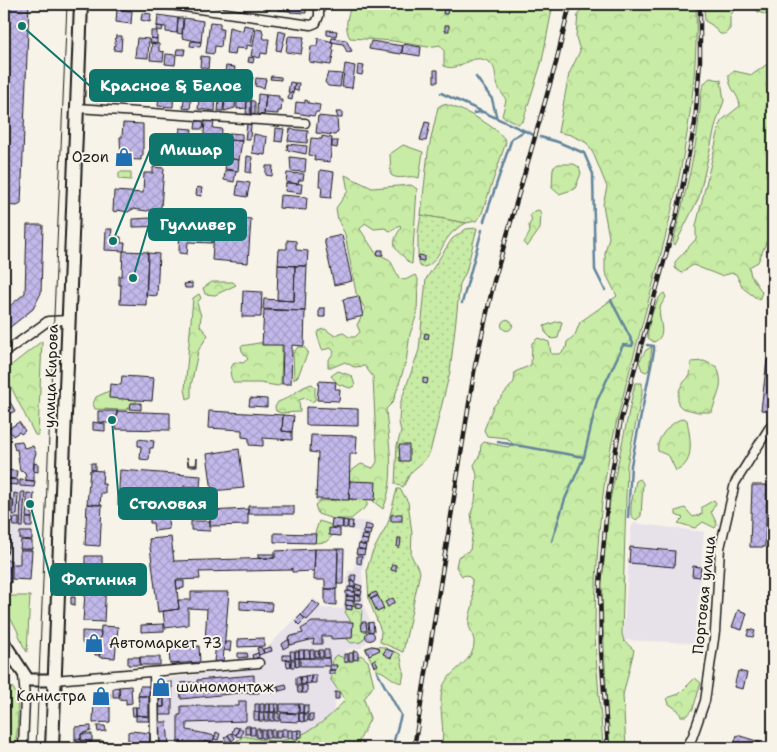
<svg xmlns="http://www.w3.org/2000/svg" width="777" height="752" font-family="'Shantell Sans',sans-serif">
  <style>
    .built { fill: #e7e1e9 }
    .green { fill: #c8eca5; stroke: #728460 }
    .forest { fill: url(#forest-crowns); stroke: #728460 }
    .garden { fill: url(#garden-dots); stroke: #728460 }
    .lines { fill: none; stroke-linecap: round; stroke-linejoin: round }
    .stream { stroke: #62849b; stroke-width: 2.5 }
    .building { fill: url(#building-cross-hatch); stroke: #1c1c1c }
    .street-casing { stroke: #1c1c1c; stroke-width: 11 }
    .secondary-casing { stroke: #1c1c1c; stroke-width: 15 }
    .primary-casing { stroke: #1c1c1c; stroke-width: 16 }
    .street { stroke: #f7f3e8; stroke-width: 8 }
    .secondary { stroke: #f7f3e8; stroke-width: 11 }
    .primary { stroke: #f7f3e8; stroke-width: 12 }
    .tram { stroke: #1c1c1c; stroke-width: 1 }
    .rail-casing { stroke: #1c1c1c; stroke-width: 4.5 }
    .rail { stroke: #f7f3e8; stroke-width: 2.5; stroke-dasharray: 8; stroke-linecap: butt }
    .labels { text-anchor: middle; stroke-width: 4; stroke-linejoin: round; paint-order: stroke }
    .poi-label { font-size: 15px; fill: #1c1c1c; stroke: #f7f3e8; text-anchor: end }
    .street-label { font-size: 15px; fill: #1c1c1c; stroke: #f7f3e8 }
    .leader { fill: none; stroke: #0f766e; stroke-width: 2 }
    .callout-dot { fill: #0f766e; stroke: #f7f3e8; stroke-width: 2 }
    .callout { fill: #0f766e; stroke: #0f766e; stroke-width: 2 }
    .callout-label { font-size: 16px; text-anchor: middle; font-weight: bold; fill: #fff }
  </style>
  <defs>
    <pattern id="forest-crowns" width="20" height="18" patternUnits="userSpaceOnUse" patternTransform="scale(1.25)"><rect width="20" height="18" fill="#c8eca5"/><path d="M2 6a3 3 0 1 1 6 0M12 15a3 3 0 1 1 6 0" fill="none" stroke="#abca8d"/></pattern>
    <pattern id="garden-dots" width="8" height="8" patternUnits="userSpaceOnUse" patternTransform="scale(1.25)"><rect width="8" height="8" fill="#c8eca5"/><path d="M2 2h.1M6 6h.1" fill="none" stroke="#abca8d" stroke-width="1.8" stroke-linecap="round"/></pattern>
    <pattern id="building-cross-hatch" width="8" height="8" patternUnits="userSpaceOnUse" patternTransform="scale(1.25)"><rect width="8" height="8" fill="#c2b8ea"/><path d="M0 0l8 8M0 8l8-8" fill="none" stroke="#a69ec8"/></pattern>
  </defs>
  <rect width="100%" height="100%" fill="#f7f3e8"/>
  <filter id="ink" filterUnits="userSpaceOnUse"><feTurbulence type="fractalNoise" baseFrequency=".02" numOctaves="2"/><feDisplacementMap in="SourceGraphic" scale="10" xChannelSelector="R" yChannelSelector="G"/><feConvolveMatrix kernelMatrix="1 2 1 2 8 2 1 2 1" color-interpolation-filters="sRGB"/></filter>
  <g filter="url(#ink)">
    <!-- built -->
    <path class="built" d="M4,270L13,283L11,288L4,294Z
      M4,478L35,480L30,576L4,575Z
      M336,519L371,522L362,572L364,606L375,632L361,648L346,650L328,736L278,748H160L158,679L245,669V652L269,646L314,598L320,605V608L343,609L348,571H354L359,531L335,528Z
      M634,523L704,532L694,643L623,640L631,528Z"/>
    <!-- green -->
    <path class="green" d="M403,145L423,152L419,178C409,174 399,181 391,175L390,154Z
      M119,172H131V180L119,179Z
      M664,293L666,297C664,301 661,304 660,308C657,320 669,335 654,342L648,338C646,329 656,296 664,293Z
      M652,347L649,370L646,372L642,370L639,362L646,350Z
      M714,500L716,503L711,512L717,524L715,528L703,522L695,528L678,523L683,518L676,515V511L685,508L693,517L702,514V507Z
      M8,596H30L27,652C22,645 20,637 17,630C10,615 4,615 4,597Z"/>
    <!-- forest -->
    <path class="forest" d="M353,4H374L381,7L384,4H553L542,61L523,121L518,124L502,116L506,100C503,94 498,89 497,83C494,72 497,65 485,60C469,54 458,73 444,66V50L440,45L428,47L393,41L350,38C344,29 347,13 353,4Z
      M588,4H696C701,156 645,295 612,442C599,501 596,563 595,623C595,665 601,707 603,748H441C446,729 438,709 442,690C446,671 473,664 474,644C475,638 470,631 469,625C468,615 474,607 473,599C473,592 471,587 472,580L467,575L462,576L456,567L458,557L470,550L473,531L471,513L475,502L477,475L474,465L480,455L481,445L484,442L508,447L513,444L507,438L487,436L484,430L493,407L514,382L515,372L531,365L532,343L538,338L549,342L551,354H560L566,348L567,342L575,335L580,322L617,296L605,272V253L609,237L603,205L607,187L594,155L587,143L571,135L558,132L569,74L580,51L576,37L578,14L582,9H586Z
      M704,4H738L730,16V29L725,34H720L712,25L705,21Z
      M751,4H773V17L758,12Z
      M773,60C773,75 769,103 773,116V234L766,243L758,262L749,267L751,276L762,292L759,300L743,288L736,274L732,273L721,276L693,265L681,273L675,268V262L696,239V226L721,121L740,106C739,94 727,87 729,74L734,71L752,75Z
      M710,78L721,80L724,101L716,123L699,197L675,245L673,242C684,198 696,154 700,109C701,98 699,85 710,78Z
      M443,104C458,106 501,128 506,142L482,213L476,221L466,223L421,215L428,152L438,107Z
      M558,164H574L579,167L581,173L575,189L559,194L552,188L553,168Z
      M345,175L372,188L411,185L417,189L412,264C407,263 407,260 403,256C391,247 393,240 401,228L400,225L390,231L385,228L374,229L365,223L360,229L375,252L390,260L399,278L405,280L415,275L418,279L417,314L410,334L406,362L393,402L386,409C388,442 397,477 383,509L374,502L367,491L354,487L347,474L361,464L373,468L377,462L373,377L365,366L354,367L345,362L333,367H328V361L334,352L331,348L322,350L317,334L320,330L325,329L335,336L342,332L349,337H355L360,332L357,325L365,309L356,293L345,234L338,220L336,208L348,191Z
      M539,210L541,213L540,229L527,247L524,243L530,232L529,225L532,220L530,215L535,211Z
      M212,282H233L236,285L215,295L205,294L203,288Z
      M199,294L201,298L197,303L201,316L200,326L208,335L198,351L191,386V397L187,399L185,389L193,298Z
      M501.5 325a5.5 5.5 0 1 1 11 0a5.5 5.5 0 1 1-11 0Z
      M559,321L562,322L558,338L552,339L545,332L544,326Z
      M42,341L38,435H35L10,385L4,383V371Z
      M265,342L279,343L282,346L281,384L278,386L260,383H234C229,376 229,368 235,362L243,363L248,359L242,351L241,346Z
      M298,347H304L308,352L298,376L294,380L293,353Z
      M704,361L717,367C725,387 717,393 712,412H698L682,408L678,404C677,391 681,384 690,376L691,362Z
      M338,371L352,376L355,386L350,388L338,384L331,376Z
      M635,383H642V394L627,465L622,634L624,641L634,650L623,695L626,748H609L601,582L610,500Z
      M312,384L315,387V400L312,402L305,398L299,400L300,412L281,413L276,411L275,407L278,402C291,398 299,387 312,384Z
      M109,391L111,392L139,399L126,410L95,409L93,404L96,397Z
      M684,418L687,420C690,437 696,463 676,471L669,456L658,451C655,438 672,421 684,418Z
      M640,479L643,483L641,516L636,520L631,516V504L636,481Z
      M360,499L367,502V506L351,519H333L318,514L315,505L320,501Z
      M319,521L335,526L338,530L326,542L316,543L314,536Z
      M350,602L359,603L362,610L361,621L367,627L366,636L361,642L351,643L347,639C354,623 353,625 345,612Z
      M336,655L342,657L346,663L361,655L368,661L374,685L364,699L370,719L359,741L366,748H240L234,743L244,736C254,738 266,741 275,741C303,740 328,720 345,700L331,680L333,658Z
      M695,678L701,683L693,709L687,716H681L678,710L669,704L667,698L679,694Z
      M12,687C22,697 16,734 16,748H7L10,691Z"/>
    <!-- garden -->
    <path class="garden" d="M421,215L466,223C461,226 454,230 450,235C441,245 436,268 421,267L418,263V233Z
      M477,228L466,272L460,284L450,372L430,452L424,461L411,472L403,487L395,484L397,445L401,432L399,422L400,404L419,350L426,279L452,239L466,229Z
      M397,489H400L408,502L412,534L411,555L420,572L403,652L380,642L381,631L369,600L367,569L372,553L388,523Z
      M372,646L383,647L400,654L404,672L402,683C391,681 386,671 376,670L365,648Z"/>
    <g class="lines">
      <!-- stream -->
      <path class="stream" d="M476,77L492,99L497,119
        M441,93L534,135
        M474,113L482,112
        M540,137L558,142L584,153L593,174L595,270L605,290
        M484,221L512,138L523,132
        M462,303L482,230
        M498,442L584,457
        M628,518L631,465L654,351V346L647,345
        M552,541L565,499L584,457L597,401L623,345L632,346L633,343L611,300
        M377,672L401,715L392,748
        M396,748H400"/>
    </g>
    <!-- building -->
    <path class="building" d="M5,4L29,5L21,204L17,206L4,205Z
      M241,4H259V7Z
      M263,4H271V9L262,8Z
      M279,4L290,5L289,11L278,10Z
      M289,4H306V6Z
      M329,4H348V7L329,6Z
      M290,5L306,6V13L290,12Z
      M444,8H448L447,14H443Z
      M117,9L132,11L131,24L116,22Z
      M142,13L151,14L150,22L141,20Z
      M158,15L178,18L177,33L166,32V27L157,26Z
      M178,18H183L182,34L177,33Z
      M184,18L203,21L201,42L182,38Z
      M210,22L220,23V29H223L221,47L215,46L214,54L206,53Z
      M244,25L254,27L251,46L247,45V49L236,48L235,55L226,54L229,27L243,31Z
      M445,25H449V31H445Z
      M157,26L163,27L162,31L156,30Z
      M256,28L262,29L264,39H269L267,54L261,53L260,58L251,56Z
      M327,30L337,31L336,36L327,35Z
      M151,31H157V39L151,38Z
      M279,31L286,33L281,51L276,50Z
      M116,36H122L121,51L114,50Z
      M290,36L304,37L301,54L286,52L288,37Z
      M137,38L149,39L148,58L135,57Z
      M151,38L157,39V44L150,43Z
      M318,38L333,42L332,48L334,50L331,65L309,62L311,46H317Z
      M332,38L346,40L352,51L347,52L343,44L331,42Z
      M191,41L201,42L200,47L190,46Z
      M371,41L403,46L401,54L369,49Z
      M152,43L159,44V51L164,52L163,61L150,60Z
      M403,44L421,47L420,56L402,53Z
      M177,49H185L184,55L176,54Z
      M166,54L176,55L175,65L165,64Z
      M201,56L209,57L208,69L200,67Z
      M249,57L254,58L253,63L248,62Z
      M345,64L355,66L352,88L342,87Z
      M358,65L364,66L362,75L357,74Z
      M226,66L235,67L234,73L225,71Z
      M434,70H438V82H434Z
      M328,73L342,74L340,87L328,86L325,82Z
      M240,75L253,77L252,82L240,81Z
      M271,76L281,77V80L270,79Z
      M256,78L266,79L264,88L255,86Z
      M290,82L295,83L293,93L288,92Z
      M295,83H299L298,91L294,90Z
      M164,91L174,92L173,107L158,106L159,96H164Z
      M228,92H233V96L236,97L235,108L224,111L225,96H228Z
      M197,93L216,95L215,111L198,109L199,100H196Z
      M242,93L246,95L247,108L237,109V94Z
      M289,93H293L292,100L288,99Z
      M258,94L266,95L264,115L257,114Z
      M266,95L279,96V100H282L281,111H278V114L264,113Z
      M184,99L191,100L190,109L183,108Z
      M251,100L255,102V115L251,114Z
      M305,100L308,101V103L320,105L319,112H316L314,116L295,113L296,102L305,103Z
      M219,101H224L223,111H218Z
      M247,101H251V114H246Z
      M336,112H342V118H338Z
      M318,116L337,118L338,131L335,135L316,133Z
      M196,121H204L203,129H195Z
      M205,121L214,122L213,128L222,129L221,139H217L216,146L203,145Z
      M425,122L430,123L426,141L420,140Z
      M123,123L143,124V156H141V160L121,159L120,137H122Z
      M247,124L251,125L250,139H245Z
      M180,128L192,129L190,144L178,143Z
      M276,128L284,129L282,142L275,141Z
      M290,129L308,131L307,143L288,141Z
      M230,133L242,134V141L229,140Z
      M254,134L267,137L265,155L252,153Z
      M322,136L332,138L330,162L314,160L315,156L309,155L311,138L322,139Z
      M229,140L242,141L239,160L227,158Z
      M332,141H338L337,148L332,147Z
      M288,144L307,146L306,154L287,150Z
      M247,156L252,157L251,173L246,172Z
      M290,157L306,159L305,172L291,171Z
      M227,158L239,160L238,171L225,169Z
      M266,166H273L272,176L266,175Z
      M153,167L164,168L161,207L147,211L133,209L128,212L117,210V212L113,211L114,191L143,193L144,173H153Z
      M225,170L236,171L234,182L224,180Z
      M320,170L334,172L331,198L321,197L322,186H319Z
      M287,173L304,174L303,180H299L298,184L286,182Z
      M238,181L250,183L247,197L236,195Z
      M286,183L302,184L301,193L285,191Z
      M197,187L202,188L201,196L196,195Z
      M280,195L307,197L306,210L279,208Z
      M187,216L213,217L212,243L188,242L187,254L179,253L180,217Z
      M215,216L251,219L248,263L212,260Z
      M169,217H180V226L133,227V219Z
      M27,225H43L41,293L33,309L4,332V311L25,293Z
      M106,229H112L111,236L121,237V243H125L124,251L105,250Z
      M342,235L352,281L334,285L324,239Z
      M287,240L296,241V250L308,251L307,266L278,265L279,249H287Z
      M378,250H383V255H377Z
      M123,251L148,252L146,305L120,304L121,285H119V276H122Z
      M148,253L159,254L157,296L146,295Z
      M419,255L424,256V261L418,260Z
      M278,265L295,266L294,301L277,300Z
      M295,266H307L305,311L263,309L264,299L294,301Z
      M192,283V288H185L184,284Z
      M243,291L262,292L261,317H242Z
      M359,296L363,316L347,320L343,299Z
      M319,308H325V317H319Z
      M264,310L305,311L304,346L292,345L291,384H282L283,345H262Z
      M425,333L429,334L428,339L424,338Z
      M773,337V399L772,411L761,410L767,360H771Z
      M122,376L154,378L152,401L109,398L110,384L121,385Z
      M423,378L428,379L427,384L423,383Z
      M319,381L336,382L335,389H340L339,401L317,400Z
      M250,398L267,399V407L249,406Z
      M9,400L15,411L9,414L4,402Z
      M131,403H141V410L130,409Z
      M306,407L358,409V426L306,425Z
      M98,411H117V424L98,422Z
      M117,411L170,413V430L116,429Z
      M209,411L283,415L282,431L292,432V440L263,438V446L249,445V438L242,437V430L208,428Z
      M283,415L294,416L292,432L282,431Z
      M19,422L25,431L21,434L19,432L13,436L8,429Z
      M93,422L105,424V431L93,430Z
      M311,435L357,436L356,454H350L349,500L316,499L318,453L310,452Z
      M138,439L154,441L153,448H150L149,460L140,459L141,446H138Z
      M22,441L24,448L33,446L36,453L34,459V481L26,480L25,472L20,471L17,449L15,450L13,442Z
      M399,445H409V461H400Z
      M239,449L244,488L212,491L207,454Z
      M187,457L189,465H196L197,458V466H188Z
      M34,463L38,464V472L33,471Z
      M91,463H95V470L91,469Z
      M4,470L17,471L16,479L4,478Z
      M90,470L103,471L102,484H105V493H101L100,505L87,504Z
      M120,470L201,476L200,487L184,486L182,509L118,505Z
      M4,479L18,480V485L4,484Z
      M20,480L35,481L34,487L20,486Z
      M350,481L376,482L375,500L349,499Z
      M752,485H767L765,547H750Z
      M4,489H6V499H4Z
      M21,492H25L23,527H20Z
      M14,493L18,494L17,515H13Z
      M27,493L34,494L33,508H27Z
      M4,499H12V512H4Z
      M87,504L102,505L100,546L85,545Z
      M248,506H294V514H248Z
      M27,508L32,509V518L26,517Z
      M248,509V525L210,526V511Z
      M167,510L169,529L154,531L153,523H150V519L153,518L152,512Z
      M398,514H402V521H391V515Z
      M4.5 520a4.5 4.5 0 1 1 9 0a4.5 4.5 0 1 1-9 0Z
      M14,518H19V526H13Z
      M26,518H32V527H26Z
      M332,519L343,520L342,528L331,527Z
      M343,520L348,521L347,528H343Z
      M191,521H210V531L191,530Z
      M348,521H353L352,529L348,528Z
      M365,524L372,526V530L364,529Z
      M329,528L340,529V536L329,535Z
      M363,530L371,531L370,535L363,534Z
      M20,532H32V540L20,539Z
      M274,533L316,534L315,543L274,542Z
      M362,535L369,536L368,540L361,539Z
      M171,537L174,561L275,558V551L315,549L314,571L292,572V568L291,570L199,572L200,579L176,580L179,609L158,612L149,539Z
      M398,538H401L400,547H397Z
      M4,539H10L7,554H4Z
      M361,539L368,540L367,545L360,544Z
      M21,540L32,541V549H20Z
      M359,544L366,546L365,550L358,548Z
      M630,547L675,551L674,567L629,563Z
      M315,549H338L337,589H325V580H314Z
      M338,549H344L343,584H337Z
      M357,549L365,550L364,555L356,554Z
      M20,550H32L30,580L12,579V564H20Z
      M258,554H274V558H258Z
      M85,556H102V566L85,565Z
      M357,556H362L361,564L357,563Z
      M4,560H11V583H4V586Z
      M392,564L396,565V571L391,570Z
      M693,566L701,567L700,577L692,576Z
      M351,575H356L355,581H351Z
      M86,579L106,580L104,622L83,621Z
      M176,581H184V588L177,589Z
      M351,581L355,582V587H350Z
      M356,584L362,586L361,590L355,588Z
      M348,587L355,588L354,592L348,591Z
      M325,589H336V605L325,604Z
      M356,590L362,591L361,595L355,594Z
      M346,591L355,592L354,596H346Z
      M191,592H229L223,662L214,661L216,644L205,642L207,609L188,608V625L165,628L163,611L179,609L178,600H191Z
      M376,592L378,595L371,599L369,595Z
      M355,595L361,596V600H354Z
      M346,596L354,597V601L346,600Z
      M378,596L384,609L377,612L371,599Z
      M71,597H75V605L71,604Z
      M393,598L395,602L388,607L385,602Z
      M346,600L354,601V606L345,605Z
      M240,601L272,603L271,611L240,609Z
      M313,601L320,606L307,620L301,615Z
      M356,603L363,604L362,608L355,607Z
      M346,605L352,606V610L346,609Z
      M738,610L747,613L742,630L732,627Z
      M301,615L305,619L299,625L295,621Z
      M312,622H353L352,638L331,639V636H322V644H313L314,639L290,645L288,637L303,633L301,629Z
      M361,622H366L367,631H362Z
      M373,622L374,631L369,632L368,623Z
      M164,624V631L141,632V625Z
      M101,626L118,627L115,658L99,657Z
      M749,629L755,631L753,637L747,636Z
      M82,631L101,632L100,655H95V644L82,643Z
      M365.5 636a4.5 4.5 0 1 1 9 0a4.5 4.5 0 1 1-9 0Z
      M264,638V646L238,647V639Z
      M289,639L290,645L283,649L282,644Z
      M225,642H231L230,651L224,650Z
      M199,646L200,662L170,664L169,649Z
      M371,646L378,647L380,650L369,655L366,649Z
      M261,647L264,653L259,655L257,648Z
      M271,647L272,651L264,653L263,649Z
      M386,649L394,652L391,658L383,654Z
      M299,650H304V658H299Z
      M304,650H309L310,658H304Z
      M310,650H314V658H310Z
      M319,650H323V657H319Z
      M324,650H329V658H324Z
      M290,651H295V658L291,659Z
      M295,651H299V658H295Z
      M315,651H319L318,657H315Z
      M353,651H358V659L354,660Z
      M238,653H247L248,657L238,658Z
      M258,653L259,657L253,659L252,655Z
      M349,653H353V661H349Z
      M344,654H348V662H344Z
      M283,655H290L291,659L283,660Z
      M128,657H140V665H128Z
      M140,657H160V665H140Z
      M299,658V666L296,667L295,659Z
      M300,658H329L330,666H300Z
      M375,659L378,665L374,667L372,661Z
      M286,660H290L291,666L287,667Z
      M291,660H295V667H291Z
      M330,665H337L336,670H330Z
      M329,670H335V674H329Z
      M738,671L747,673L743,689L734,687Z
      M254,675V684H248L249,692L181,699L180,683L192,682L193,691H198L197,680Z
      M311,675H316V683H311Z
      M311,675V683L306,684L305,676Z
      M305,676L306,684L301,685L300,677Z
      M296,677H300L301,685H296Z
      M172,682V687H164V683Z
      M159,683H163V691H159Z
      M192,683H197V691H193Z
      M253,684L254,693H249V685Z
      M258,684L259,693H254V685Z
      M286,684L287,689L279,691L278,686Z
      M302,685H307V693H302Z
      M131,686L132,703L126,704V699L120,700L119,687Z
      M140,686H150L149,696H138Z
      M278,686L279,691L271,693L270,688Z
      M297,686H301L302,693H298Z
      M119,687V697H113V688Z
      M164,687H172V715H157V707H164Z
      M335,692H339V699H335Z
      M97,693H110V722L93,723L94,696Z
      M138,696H149V716L136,715V707H139Z
      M159,699H164V707H160Z
      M239,701H246V721L187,723V730L215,736L212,743L204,741L203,748H178V715H181V706H239Z
      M255,704H259V712H255Z
      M260,704H264V712H260Z
      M265,704H270V712H265Z
      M270,704H275V712H270Z
      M275,704H279V712H275Z
      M280,704H299L298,713L280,712Z
      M299,704H303V713H299Z
      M304,705H308V713H303Z
      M132,707H136V716H133Z
      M254,712H259V720H254Z
      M264,712H269V721H264Z
      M274,712V721H270V713Z
      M259,713H264V721H259Z
      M275,713H279V721H275Z
      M281,713L299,714V722L280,721Z
      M299,713H304V722L299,721Z
      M304,714H308V721H304Z
      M309,714H313V721H309Z
      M136,715L149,717V721H136Z
      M159,722H167L169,748H160V742H157Z
      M91,726V731L81,734V739H75V727Z
      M97,726H105L106,731L98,732Z
      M245,726H250V734H245Z
      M234,727L239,728L236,735L232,733Z
      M250,727H255V735H250Z
      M239,728L243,729L241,737L236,736Z
      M256,729H260V738L256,737Z
      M282,729H287V737H282Z
      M261,730H265V738H261Z
      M266,730H270V738H266Z
      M271,730H275V738H271Z
      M276,730H281L280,738H276Z
      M288,730H292V738H288Z
      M298,730V739H293V731Z
      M298,730H302V737H298Z
      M131,731L150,733L149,748H128V732Z
      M216,732L220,734L218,740L214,739Z
      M231,733L235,738L232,741L228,735Z
      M81,734H92V741H81Z
      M228,735L232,741L228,743L224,738Z
      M737,735L760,742L758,748H733Z
      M75,739L90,741V748H75Z
      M90,741H103V747L90,748Z"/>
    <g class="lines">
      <!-- street casing -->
      <g class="street-casing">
        <path id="street" d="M163,4L311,25L316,23L319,16V4
          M77,108L305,123
          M4,353L48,321L69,320
          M154,672L155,748
          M54,680L259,663
          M23,748L25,698L23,675
          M686,748L692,738L705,701L715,632L720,548L735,483L773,422"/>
      </g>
      <!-- secondary casing -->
      <g class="secondary-casing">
        <path id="secondary" d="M4,643L28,680H54"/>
      </g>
      <!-- primary casing -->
      <g class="primary-casing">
        <path id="primary" d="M52,748L81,4"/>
      </g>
      <!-- street -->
      <use href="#street" class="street"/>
      <!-- secondary -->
      <use href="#secondary" class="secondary"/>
      <!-- primary -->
      <use href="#primary" class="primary"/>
      <!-- tram -->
      <path class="tram" d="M36,748L67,4"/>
      <!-- rail casing -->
      <g class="rail-casing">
        <path id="rail" d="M414,748L475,366L494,281L556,63L570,4
          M608,748L601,649L600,584L608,496L621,419L677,214L695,123L700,61V4"/>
      </g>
      <!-- rail -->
      <use href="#rail" class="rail"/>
    </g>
  </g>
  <!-- icons -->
  <defs>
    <g id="shop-bare" transform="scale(1.5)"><path d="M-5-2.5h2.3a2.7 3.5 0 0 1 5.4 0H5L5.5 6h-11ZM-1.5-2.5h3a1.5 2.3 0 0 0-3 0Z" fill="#1f6fb2" stroke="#f7f3e8" stroke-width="2.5" paint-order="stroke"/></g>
  </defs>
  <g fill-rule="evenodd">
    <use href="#shop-bare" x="124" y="157"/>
    <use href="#shop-bare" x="94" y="643"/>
    <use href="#shop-bare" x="161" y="687"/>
    <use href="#shop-bare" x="101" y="696"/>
  </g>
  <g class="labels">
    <!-- poi labels -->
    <g class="poi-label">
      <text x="109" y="162">Ozon</text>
      <text x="109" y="648" text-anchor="start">Автомаркет 73</text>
      <text x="176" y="692" text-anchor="start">шиномонтаж</text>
      <text x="86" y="701">Канистра</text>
    </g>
    <!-- street labels -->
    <g class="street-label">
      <text transform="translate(51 376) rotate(-88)" y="5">улица Кирова</text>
      <text transform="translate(704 595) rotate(-84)" y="5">Портовая улица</text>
    </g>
  </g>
  <!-- callouts -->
  <path class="leader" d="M22 26L90 86M113 241L150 150M133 278L149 224M112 420L119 504M30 504L51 579"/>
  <g class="callout-dot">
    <circle cx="22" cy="26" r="5"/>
    <circle cx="113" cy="241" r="5"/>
    <circle cx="133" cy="278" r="5"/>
    <circle cx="112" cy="420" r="5"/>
    <circle cx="30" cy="504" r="5"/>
  </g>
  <g class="callout">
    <rect x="90" y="70" width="162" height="31" rx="5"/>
    <rect x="150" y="134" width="83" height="31" rx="5"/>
    <rect x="149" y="209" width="97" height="31" rx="5"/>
    <rect x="119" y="488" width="98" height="31" rx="5"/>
    <rect x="51" y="564" width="95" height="31" rx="5"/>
  </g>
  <g class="callout-label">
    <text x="171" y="91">Красное &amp; Белое</text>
    <text x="191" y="155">Мишар</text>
    <text x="198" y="230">Гулливер</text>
    <text x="168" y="509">Столовая</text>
    <text x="99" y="585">Фатиния</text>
  </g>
  <!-- margin -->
  <rect width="777" height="752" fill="none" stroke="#f7f3e8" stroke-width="20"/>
  <rect x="10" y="10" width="757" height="732" fill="none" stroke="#1c1c1c" stroke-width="2" filter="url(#ink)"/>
</svg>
